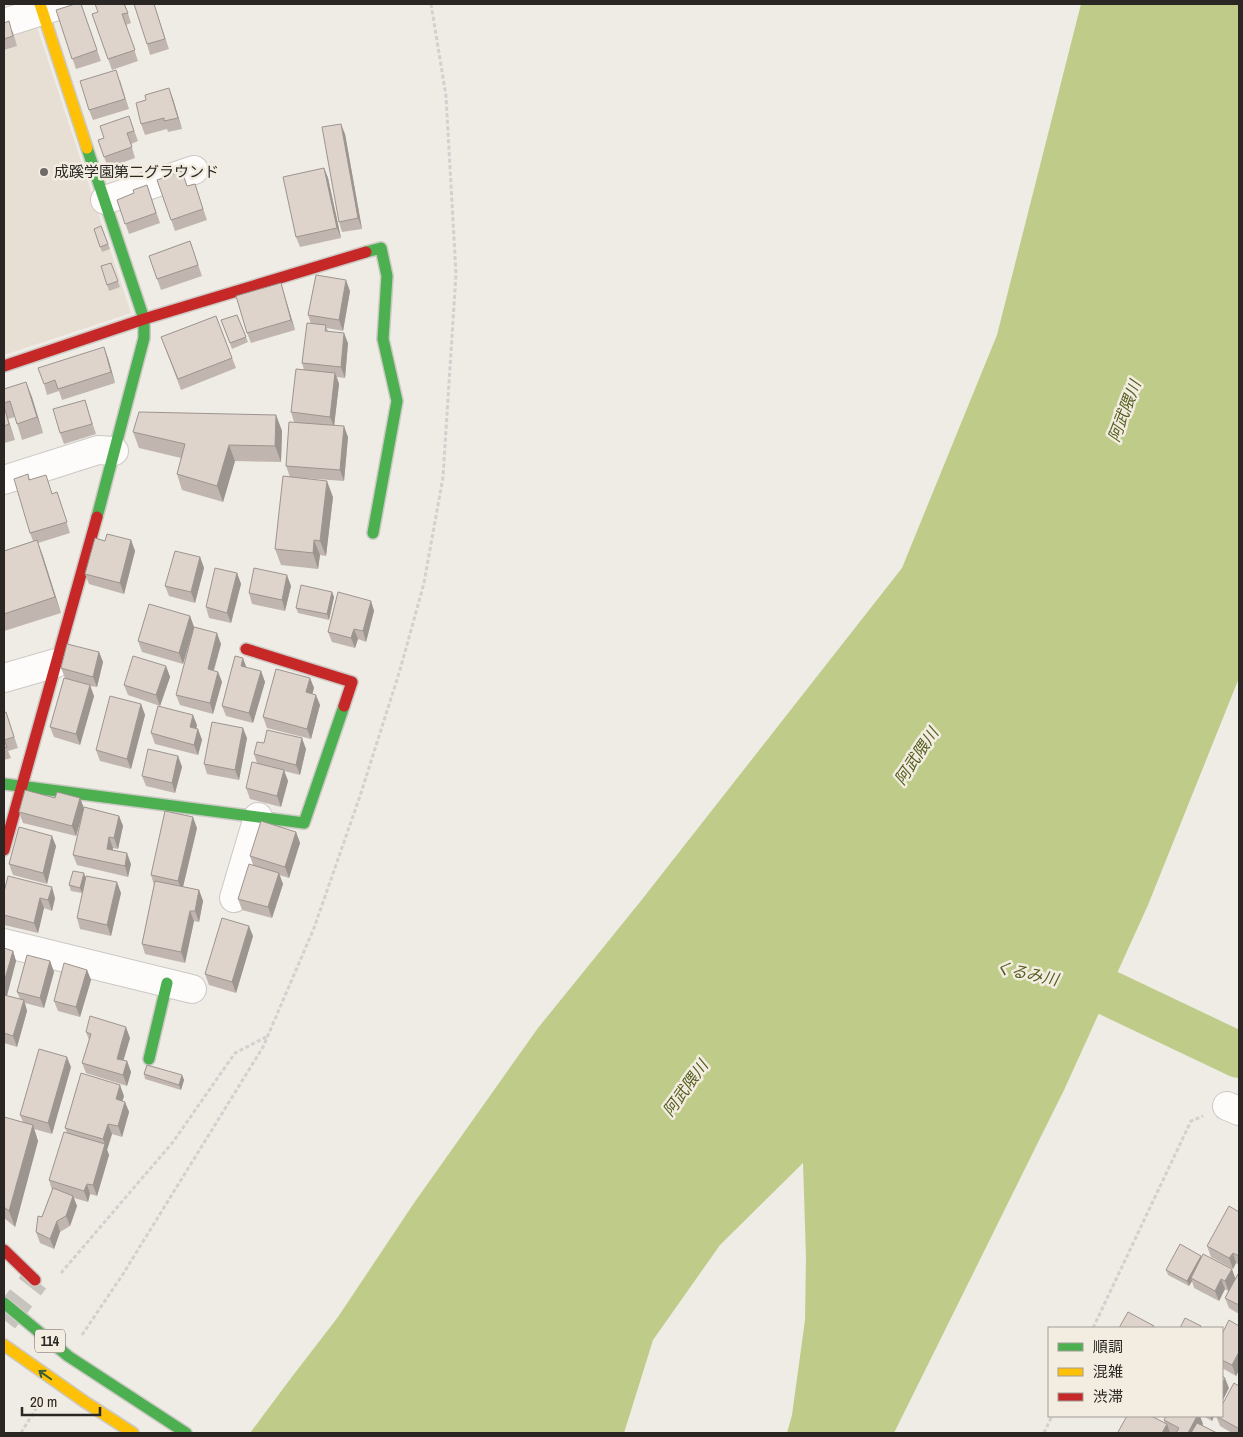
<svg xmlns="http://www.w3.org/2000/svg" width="1243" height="1437" font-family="'Archivo Narrow','Noto Sans JP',sans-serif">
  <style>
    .built { fill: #e8dfd4 }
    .water { fill: #bfcc89 }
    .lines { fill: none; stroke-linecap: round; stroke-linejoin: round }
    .river { stroke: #bfcc89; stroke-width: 46 }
    .secondary-tunnel { stroke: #c7c4be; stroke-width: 28; stroke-dasharray: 28 14; stroke-linecap: butt }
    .street-casing { stroke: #ccc9c5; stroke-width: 30 }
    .fast-casing { stroke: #ccc9c5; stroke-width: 14 }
    .slow-casing { stroke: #ccc9c5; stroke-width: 14 }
    .jam-casing { stroke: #ccc9c5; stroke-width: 14 }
    .path { stroke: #d2d1cf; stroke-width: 3; stroke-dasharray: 4 2.5; stroke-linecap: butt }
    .street { stroke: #fdfcfb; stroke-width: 28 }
    .fast { stroke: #4caf50; stroke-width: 11 }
    .slow { stroke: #ffc107; stroke-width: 11 }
    .jam { stroke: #c62828; stroke-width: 11 }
    .wall { fill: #c0b6af }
    .shaded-wall { fill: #9c948f }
    .building { fill: #dfd4cc; stroke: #9c948f }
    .oneway { stroke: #375d35 }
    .poi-dot { fill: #6e6b67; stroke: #f3ece1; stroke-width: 2 }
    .labels { text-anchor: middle; stroke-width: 5; stroke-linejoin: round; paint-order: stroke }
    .shield { fill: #f3ece1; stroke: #66615c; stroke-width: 1 }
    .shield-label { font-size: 14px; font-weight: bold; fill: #292623 }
    .poi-label { font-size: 15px; fill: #292623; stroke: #f3ece1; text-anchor: start }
    .water-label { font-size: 16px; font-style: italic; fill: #535e1d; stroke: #f3ece1 }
  </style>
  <rect width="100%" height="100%" fill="#efebe5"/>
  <!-- built -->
  <path class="built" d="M35,21L131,313L4,355V32Z"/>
  <!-- water -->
  <path class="water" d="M1081,4H1239V678L1148,905L1065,1088L894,1433H787L792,1415L805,1320L806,1257L803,1163L720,1245L653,1340L624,1433H250L291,1378L338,1317L414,1203L538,1028L640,902L902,568L997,335Z"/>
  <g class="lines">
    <!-- river -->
    <path class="river" d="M1048,977L1098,988L1239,1055"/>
    <!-- secondary-tunnel -->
    <path class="secondary-tunnel" d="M4,1320L35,1280"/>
    <!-- street casing -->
    <g class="street-casing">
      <path id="street" d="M4,23L64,4
        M105,200L194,170
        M4,480L98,450L114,451
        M4,678L56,663
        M234,898L258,817
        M4,943L192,989
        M1227,1106L1239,1111"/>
    </g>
    <!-- fast casing -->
    <g class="fast-casing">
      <path id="fast" d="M87,148L144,319V338L97,517
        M366,252L381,248L387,276L383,339L397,401L373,533
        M4,784L304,823L344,706
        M149,1059L167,983
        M4,1303L68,1356L186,1433"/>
    </g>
    <!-- slow casing -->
    <g class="slow-casing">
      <path id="slow" d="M40,4L87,148
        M4,1345L85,1402L133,1433"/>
    </g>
    <!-- jam casing -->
    <g class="jam-casing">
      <path id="jam" d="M4,366L144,319L366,252
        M246,649L352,682L344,706
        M4,850L97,517
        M4,1250L35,1280"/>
    </g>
    <!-- path -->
    <path class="path" d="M61,1273L173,1142L235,1053L266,1037
      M1093,1328L1191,1121L1203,1116
      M82,1335L123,1274L263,1047L314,928L360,796L400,670L424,583L443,477L456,274L446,96L431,4
      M21,1433L40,1402
      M1044,1433L1052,1416"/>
    <!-- street -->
    <use href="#street" class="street"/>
    <!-- fast -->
    <use href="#fast" class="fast"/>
    <!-- slow -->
    <use href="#slow" class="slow"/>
    <!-- jam -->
    <use href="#jam" class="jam"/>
  </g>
  <!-- wall -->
  <path class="wall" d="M81,4L101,61L76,69L56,10Z
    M125,4L131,23L126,25L138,61L112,70L92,14Z
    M154,4L169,49L150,55L147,44Z
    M4,23L13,32L17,46L4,50Z
    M120,80L129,109L93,120L89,110Z
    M173,99L182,129L168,132L167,129L145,135L141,124Z
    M129,116L138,141L131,144L135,158L108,168L98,140L104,138Z
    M345,134L362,229L342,232L339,222Z
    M324,168L328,178L341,238L300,247L296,237Z
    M157,180L187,186L195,184L207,220L175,231Z
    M147,185L160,223L129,234L117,200L134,193Z
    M101,226L110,249L102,252L94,229Z
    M190,241L202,276L161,290L149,256Z
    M111,263L120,287L109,291L101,266Z
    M281,283L295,330L251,343L247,333Z
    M350,291L343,331L327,328L328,331L348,343L345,378L337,377L339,384L334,425L348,437L344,481L290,477L286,466L294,422L291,412L304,370L302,363L311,324L308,315Z
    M237,315L248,342L232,349L221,320Z
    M216,316L236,368L181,390L161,337Z
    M108,358L115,383L62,400L59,391L47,395L44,384Z
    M26,382L43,433L22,440L15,417L8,419L15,440L4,443V389Z
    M85,400L96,434L64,444L60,433Z
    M276,415L282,431L281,462L235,461L223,502L182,490L177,474L181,458L139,448L133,432Z
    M28,474L30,480L52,494L57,492L70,533L38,543L61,613L4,631V551L33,541L30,533Z
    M333,497L326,556L320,555L318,569L281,565L275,549Z
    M131,540L135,551L124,594L89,584L85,574L105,541Z
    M200,557L204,568L195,603L169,596L165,586Z
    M237,573L241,584L231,623L209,618L206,607Z
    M291,586L285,611L252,604L249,593Z
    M332,592L334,597L329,620L298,613L296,608Z
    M371,601L374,611L366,642L358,639L355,648L332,642L328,632Z
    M190,616L194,627L183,664L142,652L138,641Z
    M221,644L214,671L218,672L222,682L213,714L180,705L176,695Z
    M99,652L103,662L97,687L90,686L94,696L80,745L54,737L50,727L65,678L61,668Z
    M166,666L170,677L160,706L128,695L124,685Z
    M247,668L261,671L265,682L253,723L226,716L222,706Z
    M310,678L314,688L312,694L320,705L311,739L267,728L263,717Z
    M141,704L145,715L131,769L100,761L96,750Z
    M6,712L18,748L8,751L11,758L4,760V713Z
    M197,725L196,729H198L202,740L198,755L155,744L151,733Z
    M247,738L239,780L207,774L204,764Z
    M264,743L306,749L300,775L284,771L288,781L281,807L250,799L246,788L257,763L254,754Z
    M178,756L182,767L175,793L146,786L142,776Z
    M84,808L76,836L23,823L19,812Z
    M119,816L123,826L118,849L113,848V850L131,864L128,877L77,865L73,855Z
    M197,828L183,887L199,890L203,901L199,922L194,921L185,963L145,954L142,944L154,885L151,875Z
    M296,832L300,843L289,878L279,875L283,884L272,918L242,910L238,899L253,865L250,856Z
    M56,846L47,884L13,875L9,864Z
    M86,879L82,893L71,891L69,885Z
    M4,892L55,898L52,911L44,908L38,933L4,925Z
    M121,893L111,936L80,929L77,918Z
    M253,936L236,993L209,985L205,974Z
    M4,948L13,951L16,961L7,996L20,999L17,992L50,961L54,972L44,1008L25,1003L27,1011L17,1047L4,1043Z
    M87,970L91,980L80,1017L58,1011L54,1001Z
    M86,1032L130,1038L123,1060L127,1061L131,1072L127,1086L86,1073L82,1063L89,1040Z
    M71,1067L52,1134L34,1129L38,1141L15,1227L4,1218V1117L23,1122L20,1115Z
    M144,1074L182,1075L184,1080L181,1090L145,1079Z
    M124,1096L122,1101L125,1102L129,1112L122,1137L112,1134L107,1150L109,1155L97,1196L90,1194L88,1202L74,1198L77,1206L70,1226L60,1232L54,1249L40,1243L36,1232L52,1190L49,1180L67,1133L65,1128Z
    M1239,1212V1265L1236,1263L1233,1269L1211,1257L1207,1246Z
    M1201,1257L1235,1279L1239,1274V1314L1229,1308L1225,1298L1228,1291L1225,1289L1219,1301L1194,1288L1192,1281L1189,1286L1168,1275L1166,1270Z
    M1239,1326V1370L1236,1376L1222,1368V1334Z
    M1239,1386V1433H1232L1220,1426L1216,1416Z
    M1203,1416H1214L1212,1421Z
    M1164,1420L1203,1424L1202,1425L1217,1433H1172L1170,1432V1433H1119L1118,1432L1165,1423Z"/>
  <!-- shaded-wall -->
  <path class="shaded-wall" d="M169,88L173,99L182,129L178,118Z
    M341,124L345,134L362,229L358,218Z
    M324,168L328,178L341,238L337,228Z
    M346,280L350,291L343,331L339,320Z
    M281,283L284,294L295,330L291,320Z
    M344,333L348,343L345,378L341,367Z
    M104,347L108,358L115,383L111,372Z
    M335,373L339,384L334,427L330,417Z
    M26,382L32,397L43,433L37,417Z
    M4,406L8,419L15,440L9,424Z
    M276,415L282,431L281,462L275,446Z
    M344,426L348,437L344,481L340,470Z
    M229,445L235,461L223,502L217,486Z
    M327,481L333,497L326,556L320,541Z
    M37,540L43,556L61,613L55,597Z
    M131,540L135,551L124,594L120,583Z
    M314,540L320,555L318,569L313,553Z
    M200,557L204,568L195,603L191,592Z
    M237,573L241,584L231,623L227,613Z
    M287,575L291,586L285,611L282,600Z
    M332,592L334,597L329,620L327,614Z
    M371,601L374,611L366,642L363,631Z
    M190,616L194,627L183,664L179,653Z
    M354,629L358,639L355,648L351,638Z
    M217,633L221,644L211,679L208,669Z
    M99,652L103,662L97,687L93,677Z
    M243,658L247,669L241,666Z
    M166,666L170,677L160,706L156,695Z
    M261,671L265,682L253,723L249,713Z
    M218,672L222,682L213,714L210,703Z
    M310,678L314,688L310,703L306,692Z
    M90,685L94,696L80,745L76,734Z
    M316,695L320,705L311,739L307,729Z
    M141,704L145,715L131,769L127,759Z
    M193,715L197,725L194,738L190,727Z
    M243,728L247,738L239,780L235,770Z
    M198,729L202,740L198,755L194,745Z
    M302,738L306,749L300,775L296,765Z
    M178,756L182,767L175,793L172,783Z
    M284,770L288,781L281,807L277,796Z
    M80,798L84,808L76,836L72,826Z
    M119,816L123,826L118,849L114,838Z
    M193,817L197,828L182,891L178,881Z
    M296,832L300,843L289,878L285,867Z
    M52,836L56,846L47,884L43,873Z
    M109,837L113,848L111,859L107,849Z
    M127,853L131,864L128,877L125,866Z
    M84,873L86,879L82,893L80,888Z
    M279,873L283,884L272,918L268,907Z
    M117,882L121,893L111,936L107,925Z
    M52,887L55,898L52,911L48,900Z
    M199,890L203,901L199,922L195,911Z
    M40,898L44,908L38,933L34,923Z
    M190,911L194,921L185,963L181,952Z
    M249,926L253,936L236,993L232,982Z
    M13,951L16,961L6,999L4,993V982Z
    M50,961L54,972L44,1008L40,998Z
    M87,970L91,980L80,1017L76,1007Z
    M24,1000L27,1011L17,1047L13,1036Z
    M126,1027L130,1038L121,1069L117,1059Z
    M67,1057L71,1067L52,1134L48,1123Z
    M127,1061L131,1072L127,1086L123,1075Z
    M182,1075L184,1080L181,1090L179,1085Z
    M120,1085L124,1096L120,1110L116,1099Z
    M125,1102L129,1112L122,1137L118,1126Z
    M108,1124L112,1134L107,1150L103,1139Z
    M33,1125L38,1141L15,1227L9,1211Z
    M105,1144L109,1155L97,1196L93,1185Z
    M87,1184L90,1194L88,1202L84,1191Z
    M73,1196L77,1206L70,1226L66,1216Z
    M57,1221L60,1232L54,1249L50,1239Z
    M1233,1253L1236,1263L1233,1269L1229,1258Z
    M1201,1256L1203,1261L1191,1278L1192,1281L1189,1286L1187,1281Z
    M1232,1269L1236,1280L1229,1292L1225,1281Z
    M1221,1279L1225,1289L1219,1301L1215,1291Z
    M1239,1352V1370L1236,1376L1232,1365Z
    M1225,1378L1229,1388L1222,1402V1384Z
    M1197,1416H1200L1203,1424L1198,1433H1188Z
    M1210,1416H1214L1212,1421Z
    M1167,1424L1170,1433H1162Z"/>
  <!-- building -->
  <path class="building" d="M75,4H81L97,50L72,59L56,10Z
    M95,4H124L128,13L122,14L135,50L108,59L92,14L98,12Z
    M134,4H154L165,39L147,44Z
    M9,21L13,36L4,39V23Z
    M116,70L125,99L89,110L80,81Z
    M169,88L178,118L164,121V118L141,124L136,103L146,100L145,95Z
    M129,116L134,131L127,133L132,147L104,157L98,140L104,138L100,126Z
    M341,124L358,218L339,222L322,127Z
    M324,168L337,228L296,237L283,177Z
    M182,171L187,186L195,184L203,209L171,220L157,180Z
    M147,185L156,213L125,224L117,200L134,193L133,190Z
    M101,226L108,244L100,247L94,229Z
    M190,241L198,265L157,279L149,256Z
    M111,263L118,281L107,285L101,266Z
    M316,275L346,280L339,320L308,315Z
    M281,283L291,320L247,333L236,296Z
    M237,315L246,337L230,343L221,320Z
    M216,316L232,358L178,379L161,337Z
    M307,323L326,325L325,331L344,333L341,367L302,363Z
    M104,347L111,372L58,389L55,380L44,384L38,368Z
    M296,369L335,373L330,417L291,412Z
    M26,382L37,417L17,424L10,401L4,403V389Z
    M85,400L92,424L60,433L53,409Z
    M4,406L9,424L4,426Z
    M139,412L276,415L275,446L229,445L217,486L177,474L185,444L133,432Z
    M289,422L344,426L340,470L286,466Z
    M28,474L29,480L46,475L52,494L57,492L67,522L30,533L14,479Z
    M283,476L327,481L320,541L314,540L313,553L275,549Z
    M107,534L131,540L120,583L85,574L95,538L105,541Z
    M37,540L55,597L4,614V551Z
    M175,551L200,557L191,592L165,586Z
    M215,568L237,573L227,613L206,607Z
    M254,568L287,575L282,600L249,593Z
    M301,585L332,592L327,614L296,608Z
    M338,592L371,601L363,631L354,629L351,638L328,632Z
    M149,604L190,616L179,653L138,641Z
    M194,627L217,633L208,669L218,672L210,703L176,695Z
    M67,644L99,652L93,677L61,668Z
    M133,656L166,666L156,695L124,685Z
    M235,656L243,658L241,666L261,671L249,713L222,706Z
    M276,669L310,678L306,692L316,695L307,729L263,717Z
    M64,678L90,685L76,734L50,727Z
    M110,696L141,704L127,759L96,750Z
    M158,706L193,715L190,727L198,729L194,745L151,733Z
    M6,712L14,737L4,740L7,747L4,748V713Z
    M212,722L243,728L235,770L204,764Z
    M267,730L302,738L296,765L254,754L257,742L264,743Z
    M148,749L178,756L172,783L142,776Z
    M252,762L284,770L277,796L246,788Z
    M25,790L55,798L57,792L80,798L72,826L19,812Z
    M84,807L119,816L114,838L109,837L107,849L127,853L125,866L73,855Z
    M165,811L193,817L178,881L151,875Z
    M261,821L296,832L285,867L250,856Z
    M19,827L52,836L43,873L9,864Z
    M249,864L279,873L268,907L238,899Z
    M73,871L84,873L80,888L69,885Z
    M8,876L52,887L48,900L40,898L34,923L4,915V892Z
    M86,876L117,882L107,925L77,918Z
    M155,881L199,890L195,911H190L181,952L142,944Z
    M222,918L249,926L232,982L205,974Z
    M4,948L13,951L4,982Z
    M27,955L50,961L40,998L17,992Z
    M64,963L87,970L76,1007L54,1001Z
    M4,995L24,1000L13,1036L4,1033Z
    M90,1016L126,1027L117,1059L127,1061L123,1075L82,1063L91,1034L86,1032Z
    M39,1049L67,1057L48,1123L20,1115Z
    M147,1065L182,1075L179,1085L144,1074Z
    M81,1073L120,1085L116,1099L125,1102L118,1126L108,1124L103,1139L65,1128Z
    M4,1117L33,1125L9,1211L4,1207Z
    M64,1132L105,1144L93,1185L87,1184L84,1191L49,1180Z
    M53,1188L73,1196L66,1216L57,1221L50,1239L36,1232L38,1216L42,1217Z
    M1229,1206L1239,1212V1256L1233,1253L1229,1258L1207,1246Z
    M1180,1244L1201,1256L1187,1281L1166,1270Z
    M1203,1254L1232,1269L1225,1281L1221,1279L1215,1291L1191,1278Z
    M1238,1274H1239V1305L1225,1298Z
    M1128,1312L1154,1326L1153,1328H1119Z
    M1185,1318L1201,1326L1200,1328H1180Z
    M1229,1320L1239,1326V1352L1232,1365L1222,1360V1334Z
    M1222,1376L1225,1378L1222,1384Z
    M1234,1383L1239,1386V1426L1238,1428L1216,1416H1222V1405Z
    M1127,1416H1151L1167,1424L1162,1433H1120L1118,1432Z
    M1166,1416H1197L1188,1433H1176L1179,1428L1164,1420Z
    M1197,1423L1217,1433H1191Z"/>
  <!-- one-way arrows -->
  <defs><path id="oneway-shaft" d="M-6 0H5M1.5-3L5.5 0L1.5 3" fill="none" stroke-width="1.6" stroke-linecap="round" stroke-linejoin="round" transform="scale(1.25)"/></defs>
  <use class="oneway" href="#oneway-shaft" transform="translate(45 1375) rotate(-145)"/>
  <!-- markers -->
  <circle class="poi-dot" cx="44" cy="172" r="5"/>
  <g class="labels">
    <!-- shield labels -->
    <rect class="shield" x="35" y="1329.5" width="30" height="23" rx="4"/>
    <g class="shield-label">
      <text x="50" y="1346">114</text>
    </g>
    <!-- poi labels -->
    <g class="poi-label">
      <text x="54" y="177">成蹊学園第二グラウンド</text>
    </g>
    <!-- water labels -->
    <g class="water-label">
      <text transform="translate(1124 411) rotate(-69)" y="6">阿武隈川</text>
      <text transform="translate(916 756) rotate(-56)" y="6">阿武隈川</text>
      <text transform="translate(1027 973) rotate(12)" y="6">くるみ川</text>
      <text transform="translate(685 1088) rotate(-54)" y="6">阿武隈川</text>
    </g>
  </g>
  <!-- border -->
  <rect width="1243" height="1437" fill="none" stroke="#292623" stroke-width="10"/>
  <!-- legend -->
  <rect x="1048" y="1327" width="175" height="90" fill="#f3ece1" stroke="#a29d95"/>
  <rect x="1058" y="1343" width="25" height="8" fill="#4caf50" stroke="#a29d95"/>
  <text x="1093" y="1352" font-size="15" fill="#292623">順調</text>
  <rect x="1058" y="1368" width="25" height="8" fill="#ffc107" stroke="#a29d95"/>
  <text x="1093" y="1377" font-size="15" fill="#292623">混雑</text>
  <rect x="1058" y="1393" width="25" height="8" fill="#c62828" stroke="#a29d95"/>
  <text x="1093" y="1402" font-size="15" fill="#292623">渋滞</text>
  <!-- scale -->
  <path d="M22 1407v8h78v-8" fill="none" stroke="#292623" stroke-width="2.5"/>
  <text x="30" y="1407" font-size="15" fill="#292623" stroke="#f3ece1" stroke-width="4" paint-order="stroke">20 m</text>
</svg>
